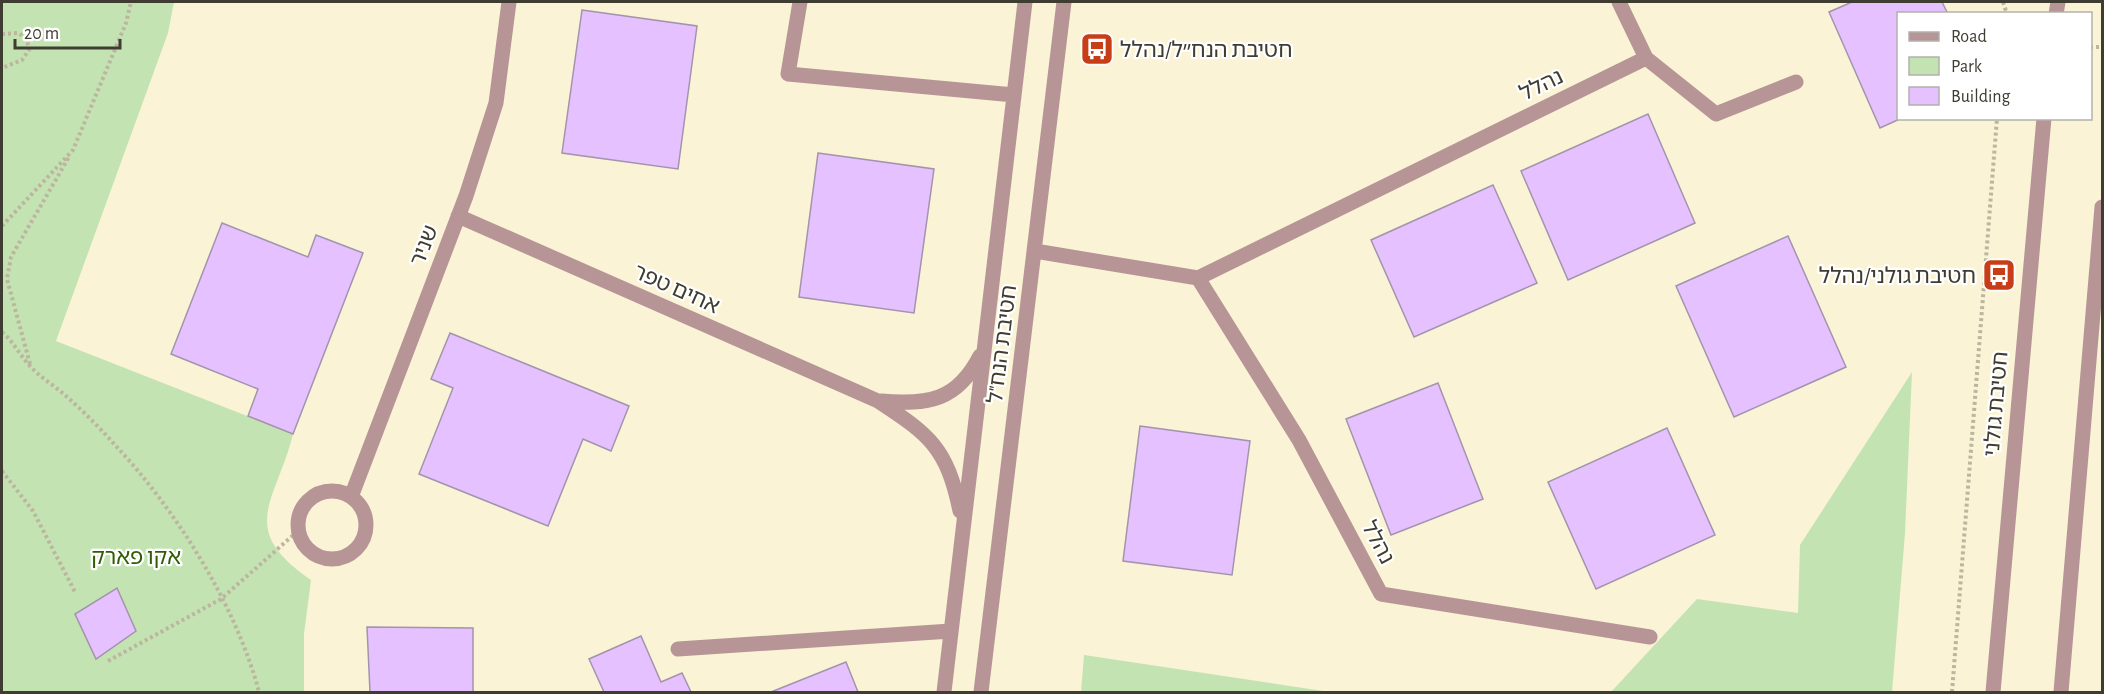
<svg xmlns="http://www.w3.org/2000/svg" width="2104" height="694" font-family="'Alegreya Sans','Noto Sans Hebrew',sans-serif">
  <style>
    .green { fill: #c4e3b3 }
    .building { fill: #e6c1ff; stroke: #a294ac; stroke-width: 1.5 }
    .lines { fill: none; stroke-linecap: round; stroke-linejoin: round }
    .path { stroke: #bcb69f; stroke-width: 4; stroke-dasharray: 3 3; stroke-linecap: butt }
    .minor { stroke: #b79597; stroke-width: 15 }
    .labels { text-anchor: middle; stroke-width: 4.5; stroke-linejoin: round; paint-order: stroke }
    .poi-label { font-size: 22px; fill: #3f3c31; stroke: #fff; text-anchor: start }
    .street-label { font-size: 22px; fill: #3f3c31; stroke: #fff }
    .park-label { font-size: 22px; fill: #315e05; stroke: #fff }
  </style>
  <rect width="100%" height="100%" fill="#faf3d6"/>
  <!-- green -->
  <path class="green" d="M2,2H174L168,33L56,341L293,434C276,503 236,528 311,580L304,634V692H2Z
    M1912,372L1905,533L1892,692H1611L1697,599L1798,613L1800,545Z
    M1084,655L1330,692H1081Z"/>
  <!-- building -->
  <path class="building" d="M1852,2H1942L1948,14H1898V118H1902L1880,128L1829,12Z
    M582,10L697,26L678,169L562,153Z
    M1648,114L1695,223L1568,280L1521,171Z
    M818,153L934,169L914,313L799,297Z
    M1493,185L1537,283L1414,337L1371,240Z
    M222,223L308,257L316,235L363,253L293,434L248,416L258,389L171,354Z
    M1788,236L1846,367L1734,417L1676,286Z
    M450,333L629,406L611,451L583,439L548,526L419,474L453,388L431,379Z
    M1438,383L1483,499L1391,535L1346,419Z
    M1140,426L1250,441L1232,575L1123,561Z
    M1667,428L1715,535L1596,589L1548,482Z
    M117,588L136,631L96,659L75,614Z
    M367,627L473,628V692H370Z
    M641,636L661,682L682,673L691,692H604L589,659Z
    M846,662L858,692H771Z"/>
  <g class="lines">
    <!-- path -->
    <path class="path" d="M2003,2L2007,14
      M2,34L19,33L27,40L29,50L22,60L2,68
      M2090,47H2102
      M2,226L73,150L126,23L131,2
      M2,332C14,342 20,356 31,367C41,378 55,386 66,396C83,411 100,428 115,445C176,510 236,605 259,692
      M30,364L7,279L11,257L69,157
      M2,471L33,511L75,592
      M108,661L221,599L298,531
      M1952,692L1997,118"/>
    <!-- minor -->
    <path class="minor" d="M800,2L788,74L1014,95
      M1619,2L1646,58L1716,114L1796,82
      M2056,14L2058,2
      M458,216L878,401C930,435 947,448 960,511
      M1035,251L1198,278L1646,58
      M1198,278L1299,440L1381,594L1650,637
      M881,401C928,405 957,401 980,356
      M298 525a34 34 0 1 1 68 0a34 34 0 1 1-68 0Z
      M351,497L466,196L496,103L509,2
      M678,649L951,631
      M944,692L1025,2
      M981,692L1064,2
      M1993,692L2044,118
      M2061,692L2102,207"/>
  </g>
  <!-- icons -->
  <defs>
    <g id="bus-square" transform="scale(1.725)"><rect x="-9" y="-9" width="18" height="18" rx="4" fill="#c63d18" stroke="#fff"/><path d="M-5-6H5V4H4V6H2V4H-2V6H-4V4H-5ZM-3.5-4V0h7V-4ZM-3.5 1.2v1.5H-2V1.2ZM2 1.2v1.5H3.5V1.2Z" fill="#fff"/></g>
  </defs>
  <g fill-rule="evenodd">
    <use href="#bus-square" x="1097" y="49"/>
    <use href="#bus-square" x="1999" y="275"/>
  </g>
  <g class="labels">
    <!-- poi labels -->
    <g class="poi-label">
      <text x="1120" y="57">חטיבת הנח״ל/נהלל</text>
      <text x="1976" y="283" text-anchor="end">חטיבת גולני/נהלל</text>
    </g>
    <!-- street labels -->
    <g class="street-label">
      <text transform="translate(1541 84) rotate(-26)" y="8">נהלל</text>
      <text transform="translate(423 245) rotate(-69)" y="8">שניר</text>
      <text transform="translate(677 288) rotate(24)" y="8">אחים טפר</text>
      <text transform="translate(1001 344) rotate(-83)" y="8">חטיבת הנח"ל</text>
      <text transform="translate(1995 404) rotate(-85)" y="8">חטיבת גולני</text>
      <text transform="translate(1379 542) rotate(62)" y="8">נהלל</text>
    </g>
    <!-- park labels -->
    <g class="park-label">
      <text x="136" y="564">אקו פארק</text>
    </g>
  </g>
  <!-- border -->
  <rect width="2104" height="694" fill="none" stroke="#3f3c31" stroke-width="6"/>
  <!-- legend -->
  <rect x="1897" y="12" width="195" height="108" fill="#ffffff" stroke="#b2b1ad" stroke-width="1.5"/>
  <rect x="1909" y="32" width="30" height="9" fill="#b79597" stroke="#b2b1ad" stroke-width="1.5"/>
  <text x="1951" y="42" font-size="18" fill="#3f3c31">Road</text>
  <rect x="1909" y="57" width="30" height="18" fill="#c4e3b3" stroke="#b2b1ad" stroke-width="1.5"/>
  <text x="1951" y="72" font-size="18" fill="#3f3c31">Park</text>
  <rect x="1909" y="87" width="30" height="18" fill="#e6c1ff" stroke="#b2b1ad" stroke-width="1.5"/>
  <text x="1951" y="102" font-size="18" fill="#3f3c31">Building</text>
  <!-- scale -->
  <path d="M15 39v9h105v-9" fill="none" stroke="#3f3c31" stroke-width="3"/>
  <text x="24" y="39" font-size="18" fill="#3f3c31" stroke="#ffffff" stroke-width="4.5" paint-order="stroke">20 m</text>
</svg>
